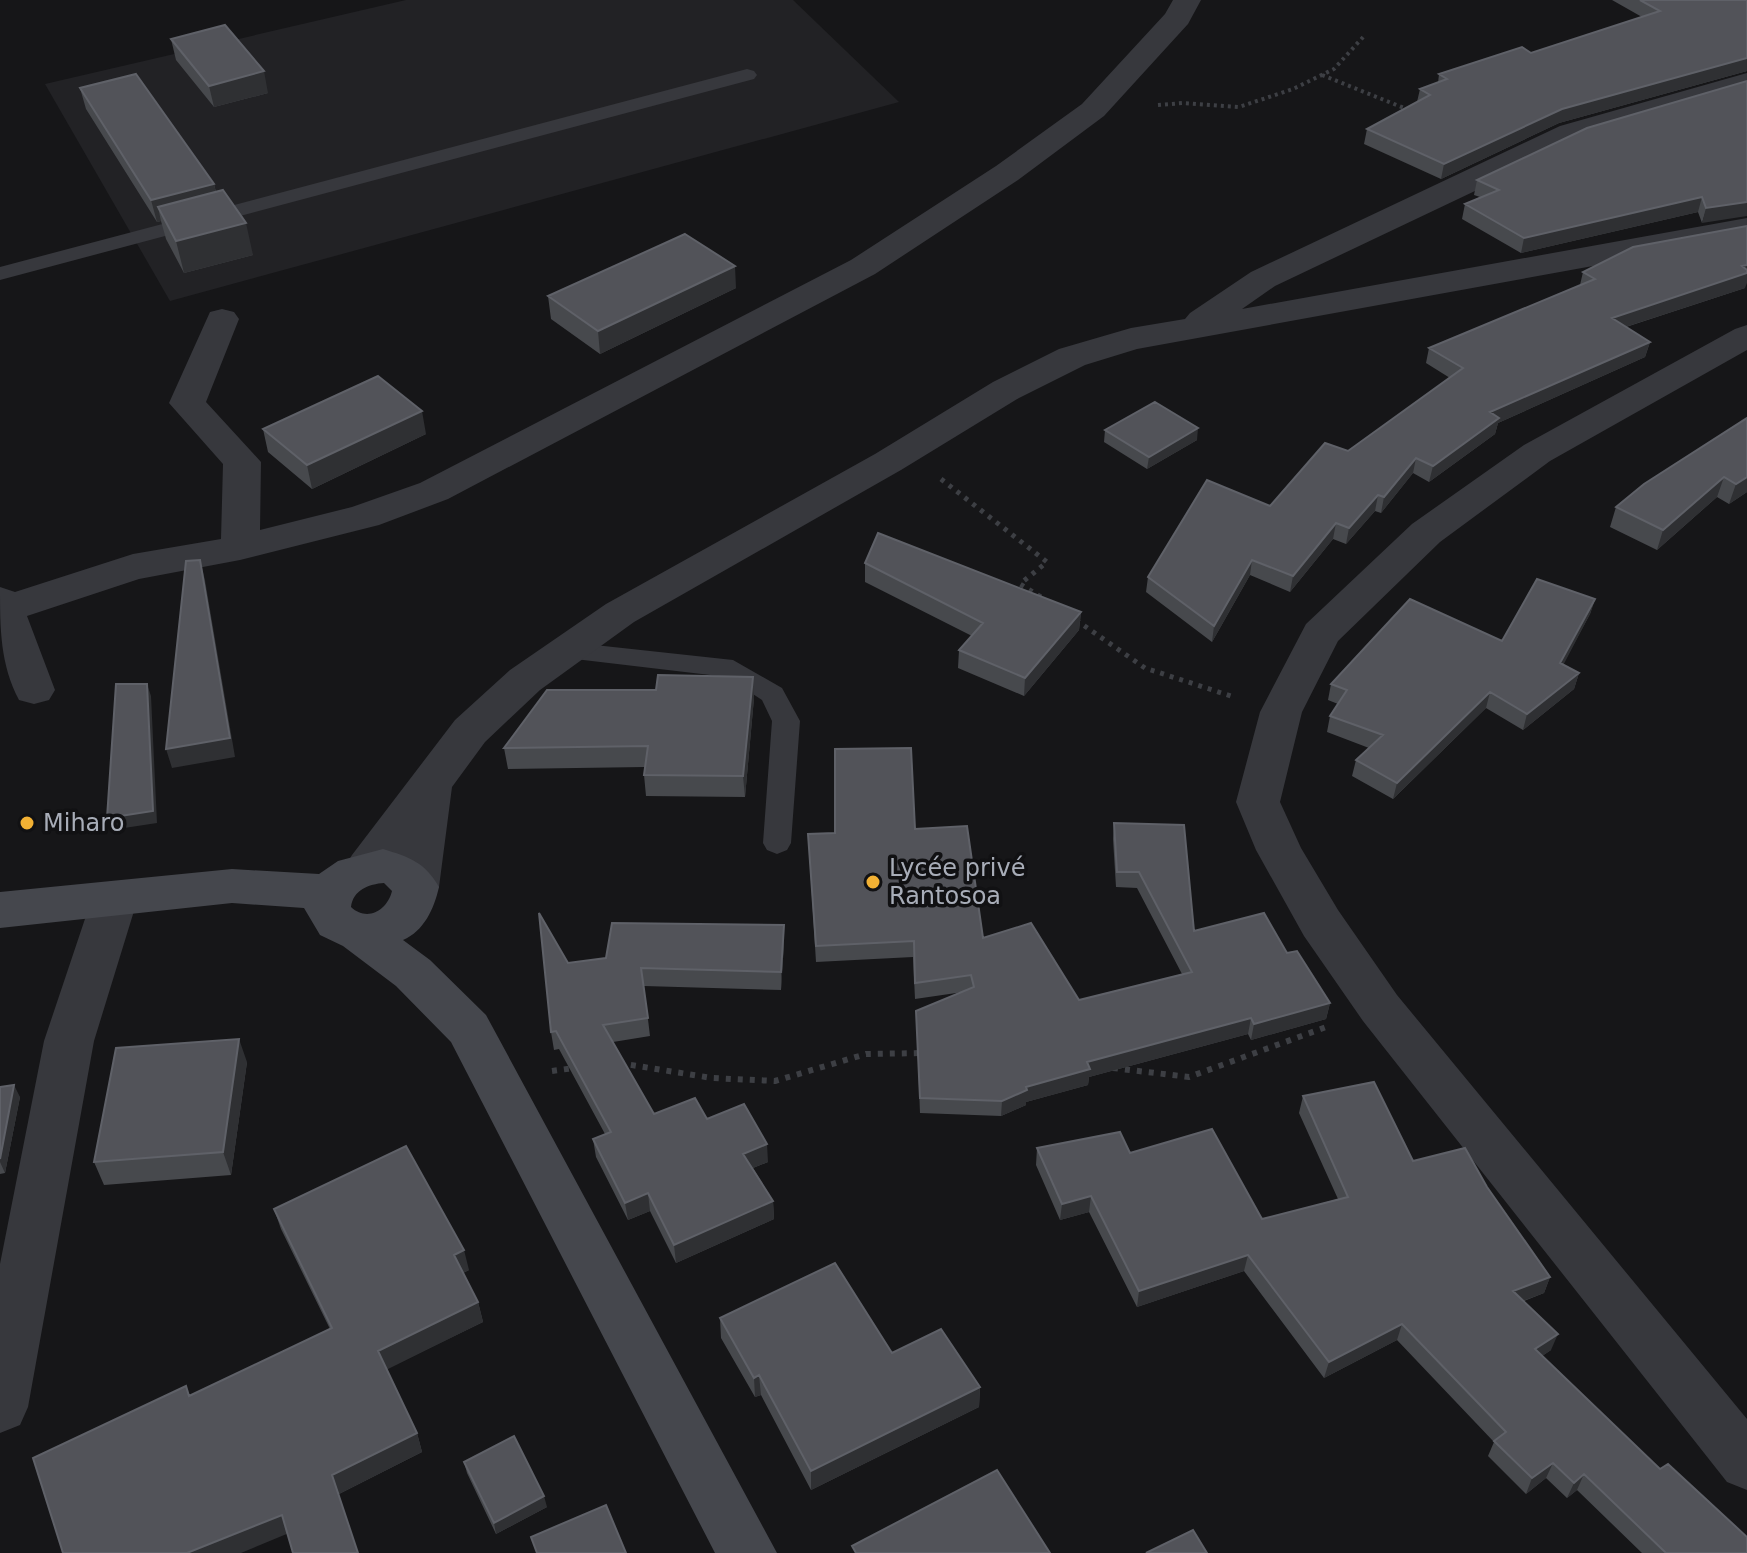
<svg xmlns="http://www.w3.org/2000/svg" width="1747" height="1553" font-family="'DejaVu Sans',sans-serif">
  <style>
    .built { fill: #222225 }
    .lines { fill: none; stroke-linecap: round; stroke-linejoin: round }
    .path-far2 { stroke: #3d3f44; stroke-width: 4; stroke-dasharray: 3 4; stroke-linecap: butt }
    .path-far1 { stroke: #3d3f44; stroke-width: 5; stroke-dasharray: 4 6; stroke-linecap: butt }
    .path { stroke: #3d3f44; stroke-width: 6; stroke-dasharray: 5 7; stroke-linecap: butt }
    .lane { fill: #37383d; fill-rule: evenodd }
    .street { fill: #37383d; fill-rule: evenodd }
    .secondary { fill: #45474d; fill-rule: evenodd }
    .wall { fill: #47494d }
    .shaded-wall { fill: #2f3033 }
    .building { fill: #525359; stroke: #5f6168; stroke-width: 2 }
    .poi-dot { fill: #f2b134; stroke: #111113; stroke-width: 3 }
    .labels { text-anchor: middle; stroke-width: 7; stroke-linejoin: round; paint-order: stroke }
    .poi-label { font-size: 24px; fill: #a8adb8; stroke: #111113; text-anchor: start }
  </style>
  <rect width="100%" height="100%" fill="#161618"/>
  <!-- built -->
  <path class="built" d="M406,0H793L899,102L170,301L45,84Z"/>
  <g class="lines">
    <!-- path-far2 -->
    <path class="path-far2" d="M1322,75L1409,110
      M1158,105L1183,103L1239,107L1293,89L1334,69L1365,35"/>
    <!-- path-far1 -->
    <path class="path-far1" d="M941,479L1047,562L1020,584L1041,597
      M1076,620L1145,668L1234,697"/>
    <!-- path -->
    <path class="path" d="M619,1063L712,1078L775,1081L866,1054L924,1053
      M1113,1068L1189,1077L1329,1026
      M552,1071L574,1068"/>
    <!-- lane -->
    <path class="lane" d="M747,69L754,71L757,75L754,79L0,280V267Z
      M567,642L733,660L782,688L800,721L791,843L787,850L777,854L767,850L763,843L772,721L762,700L727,677L558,657L554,651L558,645Z"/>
    <!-- street -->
    <path class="street" d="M1173,0H1201L1188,24L1104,116L1018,180L875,274L448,499L379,525L240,560L139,579L27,616L55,690L49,700L34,704L19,700C0,664 0,628 0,587L15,592L133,554L221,539L223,464L169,403L210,312L222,309L234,312L239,319L206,402L261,462L260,530L352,507L420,483L851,260L996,166L1082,104L1165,14Z
      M1747,73V91L1582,140L1275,286L1242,309L1747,218V238L1137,349L1085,365L1019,398L901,470L634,622L540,690L485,742L452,787L439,887L432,899L416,904L400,899L393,887L397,862C383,880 374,886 352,879L345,867L352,855L455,720L510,670L606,604L875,454L993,382L1059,349L1131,328L1185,319L1190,313L1251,272L1560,126Z
      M1747,325V350L1550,461L1440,542L1338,641L1302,712L1280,802L1301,848L1338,910L1397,995L1747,1419V1490L1727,1482L1363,1021L1304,936L1256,850L1236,802L1260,712L1306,624L1412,524L1524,445L1735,329Z
      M115,881L131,886L138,898L94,1041L28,1407L20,1425L0,1433V1264L44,1041L92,898L99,886Z"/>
    <!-- secondary -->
    <path class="secondary" d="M383,849C409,857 425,862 439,887C434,909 424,931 403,940L430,960L486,1015L777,1553H715L451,1042L396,986L343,946L320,935L304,908L232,903L0,928V892L232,869L319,874L338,861ZM384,883L392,891C387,911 367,922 351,907C353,890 369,884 384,883Z"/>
  </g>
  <!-- wall -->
  <path class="wall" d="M1612,0H1747V71L1559,123L1441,179L1364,144L1367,129L1417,102L1420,89L1438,83L1439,74L1531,53L1642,17Z
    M171,39L268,93L214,107L176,60Z
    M1747,81L1702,223L1698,212L1521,253L1462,219L1465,204L1480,197L1474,195L1477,180Z
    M80,88L214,184L216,192L253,255L184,273L166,239L161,221L157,222L86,109Z
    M1583,272L1745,288L1626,327L1650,342L1645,357L1498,423L1495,434L1429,482L1413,473L1381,513L1375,511L1346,544L1333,539L1290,592L1250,575L1212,642L1146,592L1148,577L1270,506L1450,378L1426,363L1429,348L1580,285Z
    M736,288L600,354L551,319L548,296Z
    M1747,418V492L1729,504L1717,497L1657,550L1610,527L1616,507Z
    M263,429L426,434L312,489L268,452Z
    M1105,430L1197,440L1147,469L1104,442Z
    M865,563L1081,612L1079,630L1024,696L958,668L959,650L972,636L865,582Z
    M1595,599L1590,614L1563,664L1579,673L1574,689L1523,730L1486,708L1393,799L1352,776L1356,760L1369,748L1327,732L1330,716L1338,704L1328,700L1331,684L1502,641Z
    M753,677L754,698L745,797L646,796L644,775L645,767L508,769L504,748L656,690Z
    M1114,823L1194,931L1287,953L1330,1003L1326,1019L1251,1040L1248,1034L1089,1077L1088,1085L1026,1102V1105L1001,1116L920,1113L916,1011L963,992L915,999L913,957L816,962L808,834L915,829L983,938L1079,1000L1182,974L1137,888L1116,887L1113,839Z
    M784,925V943L781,990L644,986L650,1036L613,1042L654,1114L707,1119L768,1162L753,1168L773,1201L774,1219L676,1263L650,1211L628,1220L596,1157L593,1139L605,1134L559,1049L554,1050L551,1032L568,963L606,958Z
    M247,1062L231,1175L104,1185L94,1162Z
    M0,1087L20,1097L5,1173L0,1174Z
    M1303,1096L1413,1161L1487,1187L1550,1277L1544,1293L1524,1301L1551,1350L1542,1356L1747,1553H1642L1577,1490L1567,1498L1546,1478L1526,1494L1488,1456L1494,1442L1397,1340L1324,1378L1244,1271L1137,1307L1089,1212L1060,1220L1036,1165L1037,1148L1130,1153L1262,1219L1338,1199L1299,1113Z
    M274,1209L469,1270L463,1273L478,1302L483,1322L386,1369L417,1433L422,1452L339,1494L190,1396L330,1329L281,1229Z
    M720,1318L892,1353L980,1387L979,1407L811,1490L761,1395L755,1397L721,1338Z
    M464,1462L547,1507L496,1534L467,1473Z"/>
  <!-- shaded-wall -->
  <path class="shaded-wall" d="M1747,58V71L1559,123L1441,179L1444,164L1562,109Z
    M264,71L268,93L214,107L209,86Z
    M214,184L219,206L158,207L161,221L157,222L151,200Z
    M1702,197L1698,212L1521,253L1524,238Z
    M1747,202V216L1702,223L1706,208Z
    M246,223L253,255L184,273L176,241Z
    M1747,265V283L1745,288L1607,333L1612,318Z
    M735,266L736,288L600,354L598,331Z
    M1650,342L1645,357L1498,423L1495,434L1429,482L1433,466L1490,412Z
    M422,411L426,434L312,489L307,465Z
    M1198,428L1197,440L1147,469L1149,457Z
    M1416,458L1413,473L1381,513L1384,497Z
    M1724,477L1717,497L1657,550L1663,530Z
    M1747,477V492L1729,504L1736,484Z
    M1378,495L1375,511L1346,544L1349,528Z
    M1336,523L1333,539L1290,592L1293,576Z
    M200,560L205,580L235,757L172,768L166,749Z
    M1252,560L1250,575L1212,642L1214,626Z
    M1595,599L1590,614L1556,679L1560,663Z
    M1081,612L1079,630L1024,696L1025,678Z
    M1579,673L1574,689L1523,730L1527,714Z
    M753,677L754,698L745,797L743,776Z
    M147,684L151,696L157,823L111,830L107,818Z
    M1490,692L1486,708L1393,799L1397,783Z
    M784,925V943L781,990V972Z
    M1330,1003L1326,1019L1251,1040L1254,1024Z
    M1251,1018L1248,1034L1089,1077L1088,1085L1026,1102V1105L1001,1116L1002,1101L1026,1087L1087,1062Z
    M239,1039L247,1062L231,1175L223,1152Z
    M14,1085L20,1097L5,1173L0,1162V1159Z
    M767,1144L768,1162L745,1171L743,1154Z
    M648,1193L650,1211L628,1220L625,1203Z
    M1091,1196L1089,1212L1060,1220L1062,1204Z
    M773,1201L774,1219L676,1263L674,1245Z
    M464,1250L469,1270L459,1275L454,1255Z
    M1248,1255L1244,1271L1137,1307L1139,1291Z
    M1550,1277L1544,1293L1507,1307L1513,1291Z
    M478,1302L483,1322L384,1371L378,1351Z
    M1402,1324L1397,1340L1324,1378L1329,1362Z
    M1558,1334L1551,1350L1529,1365L1535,1349Z
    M759,1375L761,1395L755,1397L754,1378Z
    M980,1387L979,1407L811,1490V1471Z
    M417,1433L422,1452L339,1494L332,1475Z
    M1553,1463L1546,1478L1526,1494L1532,1478Z
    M1584,1474L1577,1490L1567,1498L1574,1483Z
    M544,1496L547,1507L496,1534L494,1523Z
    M282,1515L289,1533L241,1553H187Z"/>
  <!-- building -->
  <path class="building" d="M1640,0H1747V58L1562,109L1444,164L1367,129L1430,95L1420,89L1447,79L1439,74L1522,47L1531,53L1660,11Z
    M225,25L264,71L209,86L171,39Z
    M136,74L214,184L151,200L80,88Z
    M1747,81V202L1706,208L1702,197L1524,238L1465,204L1499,190L1477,180L1587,128Z
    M223,190L246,223L176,241L158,207Z
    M1747,226V265L1742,266L1747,270V273L1612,318L1650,342L1490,412L1499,418L1433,466L1416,458L1384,497L1378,495L1349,528L1336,523L1293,576L1252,560L1214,626L1148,577L1207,480L1270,506L1325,443L1348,451L1463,368L1429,348L1595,279L1583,272L1633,247Z
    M685,234L735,266L598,331L548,296Z
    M378,376L422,411L307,465L263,429Z
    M1155,402L1198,428L1149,457L1105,430Z
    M1747,418V477L1736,484L1724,477L1663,530L1616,507L1644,484Z
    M878,533L1081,612L1025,678L959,650L983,623L865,563Z
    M200,560L230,738L166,749L186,561Z
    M1537,579L1595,599L1560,663L1579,673L1527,714L1490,692L1397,783L1356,760L1383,735L1330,716L1347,690L1331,684L1410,599L1502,641Z
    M658,675L753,677L743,776L644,775L648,746L504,748L547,690H656Z
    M116,684H147L153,811L107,818Z
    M911,748L915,829L967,826L983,938L1031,923L1079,1000L1192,972L1139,872H1117L1114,823L1184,825L1194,931L1264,913L1287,953L1297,951L1330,1003L1254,1024L1251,1018L1087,1062L1090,1069L1026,1087L1027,1090L1002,1101L920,1098L916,1011L974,987L971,975L915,983L914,941L816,946L808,834L835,833V749Z
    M539,913L568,963L606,958L612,923L784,925L781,972L641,968L648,1018L603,1025L654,1114L695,1098L707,1119L744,1104L767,1144L743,1154L773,1201L674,1245L648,1193L625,1203L593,1139L611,1132L556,1031L551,1032Z
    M239,1039L223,1152L94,1162L116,1048Z
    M1374,1082L1413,1161L1465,1148L1487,1187L1550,1277L1513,1291L1558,1334L1535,1349L1660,1469L1668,1464L1747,1537V1553H1666L1584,1474L1574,1483L1553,1463L1532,1478L1494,1441L1506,1432L1402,1324L1329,1362L1248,1255L1139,1291L1091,1196L1062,1204L1037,1148L1120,1132L1130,1153L1212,1129L1262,1219L1348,1197L1303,1096Z
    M14,1085L0,1159V1087Z
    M406,1146L464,1250L454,1255L478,1302L378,1351L417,1433L332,1475L358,1553H293L282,1515L187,1553H63L33,1458L186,1386L189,1396L332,1328L274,1209Z
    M835,1263L892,1353L941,1329L980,1387L811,1471L759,1375L754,1378L720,1318Z
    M514,1436L544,1496L494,1523L464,1462Z
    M997,1470L1050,1553H856L852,1546Z
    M606,1505L626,1553H537L531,1537Z
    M1193,1530L1207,1553H1146Z"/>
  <!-- markers -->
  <g class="poi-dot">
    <circle cx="27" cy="823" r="8"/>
    <circle cx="873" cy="882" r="8"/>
  </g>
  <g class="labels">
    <!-- poi labels -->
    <g class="poi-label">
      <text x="43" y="831">Miharo</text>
      <text x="889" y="876">Lycée privé<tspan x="889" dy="28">Rantosoa</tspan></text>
    </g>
  </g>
</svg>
